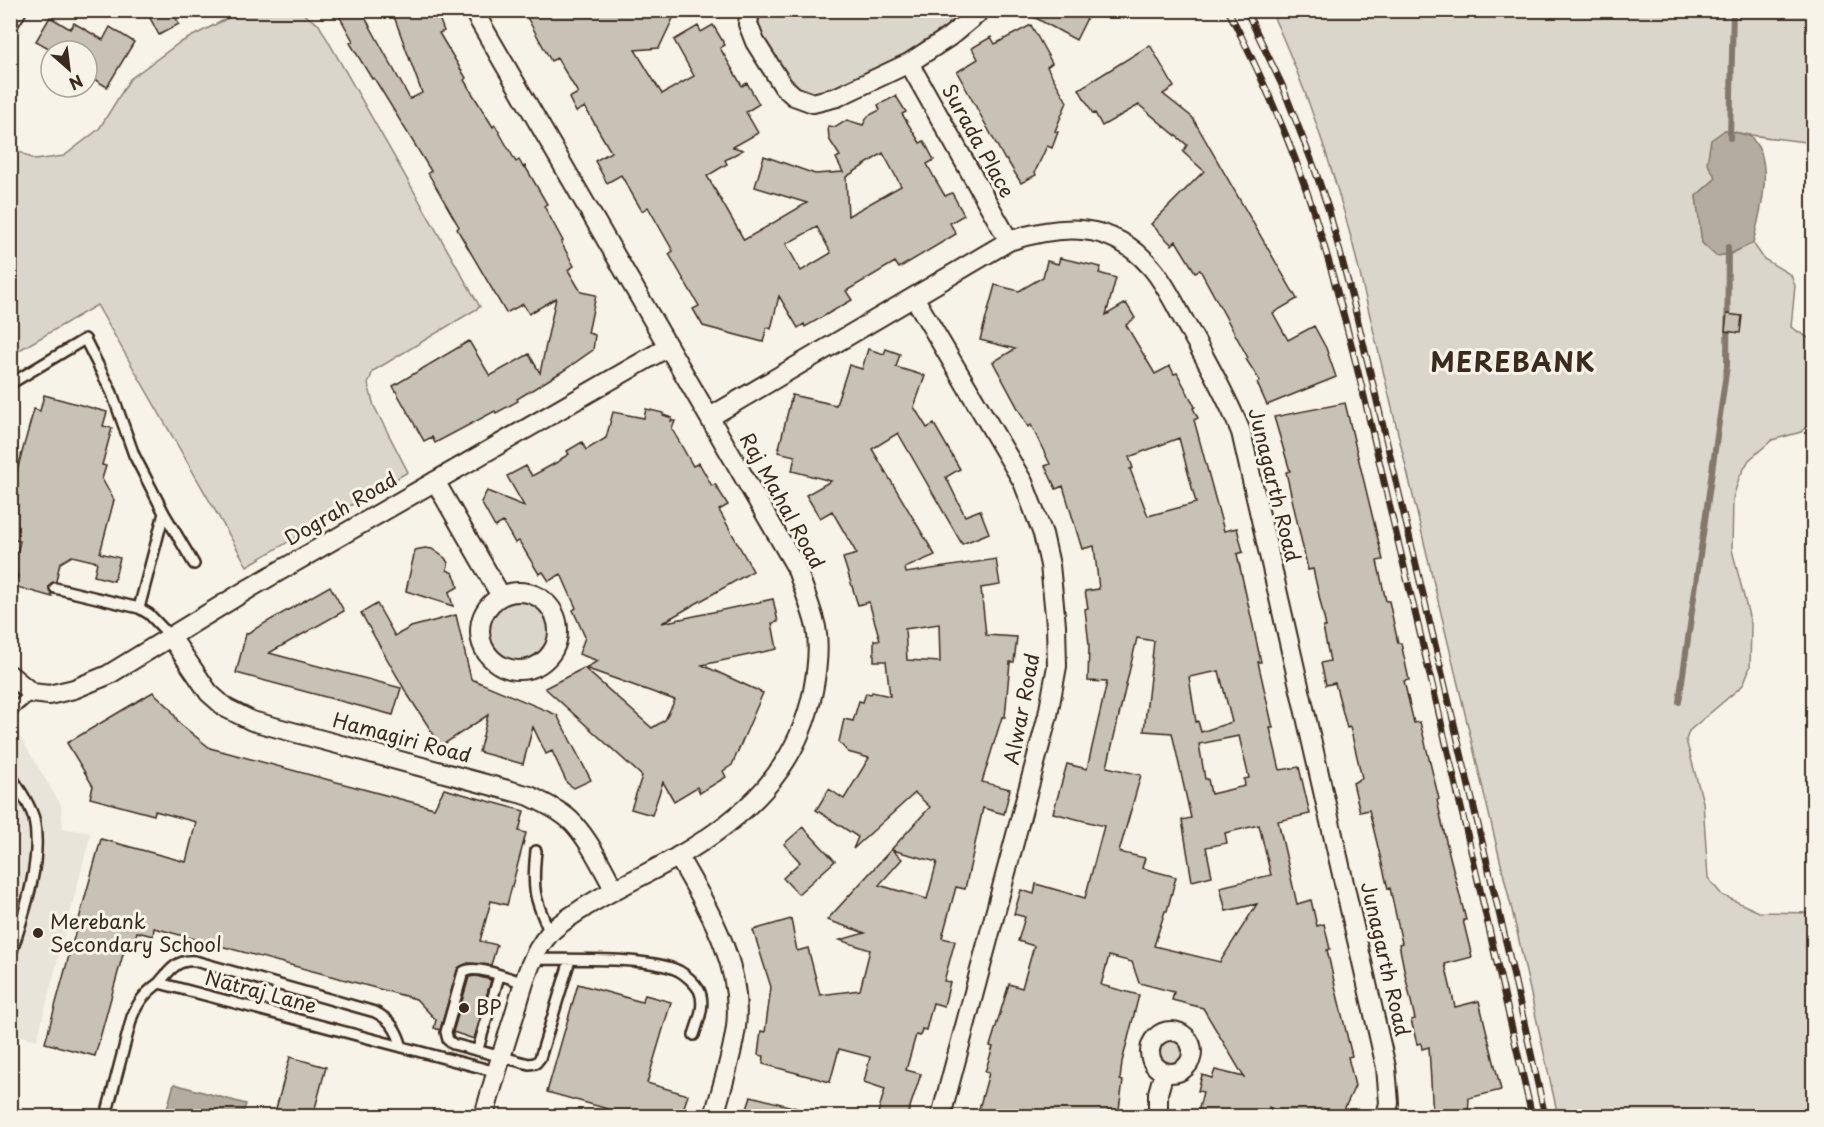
<svg xmlns="http://www.w3.org/2000/svg" width="1824" height="1127" font-family="'Playpen Sans',sans-serif">
  <style>
    .built { fill: #e9e4d9 }
    .green { fill: #dbd6cb; stroke: #8b8074; stroke-width: 1.5 }
    .water { fill: #b4aca0; stroke: #84786c; stroke-width: 1.5 }
    .lines { fill: none; stroke-linecap: round; stroke-linejoin: round }
    .stream { stroke: #84786c; stroke-width: 6 }
    .building { fill: #c8c1b6; stroke: #3b2a1e; stroke-width: 1.5; fill-rule: evenodd }
    .service-casing { stroke: #3b2a1e; stroke-width: 14 }
    .minor-casing { stroke: #3b2a1e; stroke-width: 22 }
    .service { stroke: #f7f3e8; stroke-width: 9 }
    .minor { stroke: #f7f3e8; stroke-width: 18 }
    .rail-casing { stroke: #3b2a1e; stroke-width: 7 }
    .rail { stroke: #f7f3e8; stroke-width: 4.5; stroke-dasharray: 14; stroke-linecap: butt }
    .poi-dot { fill: #3b2a1e; stroke: #f7f3e8; stroke-width: 2 }
    .labels { text-anchor: middle; stroke-width: 6; stroke-linejoin: round; paint-order: stroke }
    .street-label { font-size: 20px; fill: #3b2a1e; stroke: #f7f3e8 }
    .poi-label { font-size: 20px; fill: #3b2a1e; stroke: #f7f3e8; text-anchor: start }
    .district-label { font-size: 26px; font-weight: bold; letter-spacing: 1.5px; fill: #3b2a1e; stroke: #f7f3e8 }
  </style>
  <rect width="100%" height="100%" fill="#f7f3e8"/>
  <filter id="ink" filterUnits="userSpaceOnUse"><feTurbulence type="fractalNoise" baseFrequency=".0167" numOctaves="2"/><feDisplacementMap in="SourceGraphic" scale="12" xChannelSelector="R" yChannelSelector="G"/><feConvolveMatrix kernelMatrix="1 2 1 2 8 2 1 2 1" color-interpolation-filters="sRGB"/></filter>
  <g filter="url(#ink)">
    <!-- built -->
    <path class="built" d="M10,720L61,805L63,828L91,833L37,1040L11,1033Z"/>
    <!-- green -->
    <path class="green" d="M279,10L299,11L319,25L480,307L373,371L368,384L374,406L408,472L247,566L97,305L11,355V147L35,160L64,156L99,129L130,79L179,43L234,15Z
      M761,11H968L898,59L825,94L809,93L797,88L787,77L762,37L759,22Z
      M1271,11H1813V143C1784,139 1754,137 1725,130L1716,178L1696,196L1702,243L1716,256L1730,254L1753,243L1764,259L1791,275L1795,286L1791,327L1813,341L1814,409L1809,424L1801,432L1772,440L1749,460L1739,478L1733,498L1732,550L1751,624L1750,667L1743,685L1689,731L1686,740L1703,802L1708,878L1722,895L1759,912L1813,913V1116H1558L1516,927L1353,245C1332,165 1306,87 1271,11Z
      M486 633a33 33 0 1 1 66 0a33 33 0 1 1-66 0Z
      M1158 1052a13 13 0 1 1 26 0a13 13 0 1 1-26 0Z"/>
    <!-- water -->
    <path class="water" d="M1725,130L1751,136C1754,142 1759,147 1761,153C1770,180 1759,217 1753,243L1730,254L1716,256L1702,243L1696,196L1716,178L1707,163L1711,140Z
      M174,1084L246,1104L242,1116H165Z"/>
    <g class="lines">
      <!-- stream -->
      <path class="stream" d="M1730,138L1733,10
        M1679,702L1727,366L1728,247"/>
    </g>
    <!-- building -->
    <path class="building" d="M161,10H172L179,24L159,35L149,16Z
      M336,10H361L410,99L422,93L392,11L436,10L444,31L439,33L466,78L464,80L493,127L495,125L516,162L519,160L523,167L525,166L547,204L544,206L563,241L561,242L574,266L568,270L581,292L596,295L588,333L595,335L593,350L563,371L517,399L518,401L496,413L495,411L435,443L432,437L424,441L393,386L469,341L490,376L529,354L540,373L556,298L529,314L523,304L506,313L457,229L459,227L428,173L431,171L374,78L372,79L350,43L353,41Z
      M523,10H677L659,48L635,50L662,94L694,76L674,40L698,26L701,32L713,25L725,45L720,48L742,86L747,83L759,104L746,112L758,133L733,147L743,150L725,160L727,164L707,176L744,240L807,203L755,187L764,156L815,174L843,172L836,158L840,156L829,139L828,126L836,127L847,120L863,125L868,116L880,110L878,105L896,96L906,112L902,114L920,143L924,141L934,160L927,164L935,179L945,196L952,193L964,215L950,223L956,234L899,268L895,262L846,291L852,300L805,327L804,324L798,328L779,296L771,329L767,327L763,342L703,326L693,309L699,306L669,254L673,251L648,207L642,211L621,175L607,183L595,161L611,152L585,107L576,112L569,98L578,93L557,58L551,61ZM883,153L901,186L848,216L846,177ZM817,227L831,253L801,271L786,244Z
      M1021,10H1091L1076,40Z
      M50,17L70,29L74,23L103,40L110,27L134,42L107,87L87,75V51H54L36,41Z
      M1031,25L1052,63L1047,67L1067,102L1055,131L1058,132L1052,148L1047,146L1035,172L1036,175L1021,183L1007,160H1005L957,72L978,59L972,48L991,37L995,44Z
      M1150,45L1174,87L1163,94L1192,117L1297,299L1273,313L1288,340L1314,326L1326,348L1336,377L1267,405L1257,383L1260,381L1246,359L1248,358L1200,270L1195,272L1176,241L1172,245L1151,224L1204,171L1183,152L1187,145L1139,105L1102,126L1095,113L1093,114L1079,89Z
      M1060,258L1101,267L1099,273L1116,278L1106,315L1126,303L1135,318L1126,325L1155,374L1170,366L1174,374L1177,373L1195,407L1193,408L1198,418L1194,420L1224,531L1237,528L1243,552L1237,554L1261,662H1258L1273,728H1270L1280,770L1299,767L1310,814L1278,821L1297,904L1311,900L1317,926L1324,924L1330,949L1327,950L1336,990L1352,1056L1348,1057L1355,1086L1341,1116H1288L1269,1107L1267,1116H1197L1203,1092L1198,1091L1202,1075L1212,1078L1215,1070L1244,1077L1203,1008L1172,1000L1174,992L1139,983L1132,962L1109,956L1101,985L1139,995L1122,1062L1120,1080L1123,1081L1118,1116H977L989,1073L985,1072L993,1047L990,1046L1009,984L1022,988L1034,946L1018,941L1025,917L1014,914L1021,890L1034,894L1036,884L1085,898L1104,826L1053,813L1067,764L1087,769L1107,682L1088,681L1089,645L1085,609L1088,608L1085,591L1099,589L1094,546L1082,549L1063,486L1056,489L1045,466L1050,464L1031,425L1028,427L993,362L1015,349L980,340L995,285L1019,291L1043,277L1047,261L1058,264ZM1179,438L1196,503L1148,516L1130,469L1133,468L1129,457ZM1137,638L1154,641L1144,731L1172,733L1191,818L1182,820L1192,881L1212,876L1206,847L1227,843L1225,833L1259,825L1271,875L1220,887L1226,911L1257,904L1220,962L1154,946L1165,911H1167L1176,877L1142,868L1145,858L1119,852L1141,775L1107,767ZM1219,671L1232,722L1201,732L1198,721L1196,722L1189,677ZM1239,736L1249,778L1244,779L1245,786L1211,794L1208,779H1205L1199,744Z
      M1727,314L1742,316L1740,333L1725,331Z
      M868,349L884,354L886,349L900,354L896,367L925,376L914,407L927,428L934,424L960,469L946,477L965,516L980,510L989,533L962,544L898,433L872,449L935,555L905,568L906,573L996,559L1000,585L981,588L986,635L1017,637L1014,662H1010L1005,717H1002L982,782L1010,789L1004,814L983,808L965,889L956,887L942,938L955,941L944,981L950,982L944,1006L933,1003L926,1030L922,1029L920,1036L916,1035L906,1070L921,1074L907,1116H877L885,1089L864,1082L870,1057L839,1049L830,1082L763,1064L764,1056L758,1055L761,1031L765,1032L771,987L753,930L791,919L797,951L808,948L820,995L860,990L870,950L840,940L865,933L827,920L930,807L915,793L853,849L858,837L816,810L829,789L844,799L869,758L848,752L839,742L844,719L853,721L859,701L863,702L866,693L871,694L872,692L890,696L886,661H874V640H880L869,602L858,605L843,558L857,554L832,511L820,518L806,495L831,481L792,471L795,456L778,452L792,395L836,405L849,365L862,369ZM939,624L940,662L907,660L905,629ZM892,850L937,862L927,899L879,885L902,859Z
      M44,395L107,412L103,426L112,428L102,465L106,466L102,479L114,500L100,553L120,558L114,581L94,576L97,562L72,556L60,563L56,581L49,586L52,597L10,585V583L15,581L18,577L16,572L13,570L20,541L10,539V496L34,409L40,411Z
      M1345,403L1383,560L1377,561L1386,601H1389L1398,643H1401L1409,680L1404,681L1414,723L1420,722L1439,799L1437,800L1446,841L1466,920H1463L1472,957L1445,964L1455,1007L1479,1001L1501,1090L1469,1098L1468,1116H1433L1429,1047L1422,1049L1421,1043L1417,1044L1411,1020L1415,1019L1406,979L1399,944L1402,943L1390,888L1388,889L1369,810L1360,812L1353,783L1362,778L1350,727L1347,728L1335,683L1326,685L1321,663L1330,661L1323,627H1326L1313,569L1308,570L1286,472L1290,471L1274,417Z
      M646,409L663,413V415L672,418L671,421H675L672,429L693,466L699,463L712,486L715,484L728,505L719,510L753,571L662,623L773,599L778,622L772,623L777,649L702,665L763,693L732,765L723,771L726,777L700,793L697,787L674,801L663,782L652,815L631,809L642,776L545,688L584,668L652,728L665,720L675,700L585,668L598,661L579,654L585,637L573,610L576,608L561,574L549,581L543,572L539,574L519,541L515,543L503,522L495,527L481,502L487,491L524,506L507,476L526,466L532,476L561,460V459L569,454L567,451L582,442L586,450L606,438L613,412L644,418Z
      M425,548L432,549L445,558L448,563L447,570L453,573L456,579L458,587L449,592L453,606L406,591L415,550Z
      M330,586L344,611L269,653L401,688L393,715L236,673L246,634Z
      M377,604L395,636L411,627L456,615L471,679L557,715L591,780L574,788L567,783L552,751L546,754L533,727L523,764L479,752L488,715L441,746L406,692L361,613Z
      M153,692L170,708L179,723L210,748L434,808L444,789L524,811L519,831L526,833L507,905L491,901L480,941L497,945L491,965L468,963L458,968L440,1030L434,1028L436,1020L416,999L154,928L153,936L137,932L132,949L125,947L95,1056L45,1043L101,839L186,862L196,822L155,811L154,815L90,798L93,786L67,743Z
      M803,827L835,861L798,894L783,878L800,862L784,844Z
      M476,976L491,980L474,1039L453,1032L469,977Z
      M578,984L642,1002L645,995L671,1002L647,1083L688,1095L681,1116H633L547,1092Z
      M290,1057L326,1067L313,1116H274Z
      M751,1096L808,1111V1116H745Z"/>
    <g class="lines">
      <!-- service casing -->
      <g class="service-casing">
        <path id="service" d="M10,384L85,339L112,393L134,455L164,513L139,608
          M164,513L194,564
          M10,576H11
          M55,588L139,608L149,614L171,637
          M10,712L32,693
          M10,774C18,788 30,803 34,819C43,861 23,917 10,957
          M536,851C532,889 534,898 550,933
          M532,959C568,960 649,956 679,971C686,975 695,983 699,990C706,1004 698,1022 694,1035
          M159,983C169,971 177,959 195,961L375,1012C391,1020 397,1030 402,1047
          M524,983C508,978 476,964 463,972L446,1032L448,1040L453,1044L529,1064L536,1063L540,1058L570,960
          M478,1049L499,976
          M106,1116L132,1017C138,1002 145,993 159,983L497,1072"/>
      </g>
      <!-- minor casing -->
      <g class="minor-casing">
        <path id="minor" d="M473,10L796,567C803,587 811,607 816,627C820,648 817,670 813,691C797,770 745,818 677,857C647,874 615,888 585,907C573,915 559,923 549,934C529,957 523,987 514,1016C503,1050 493,1083 484,1116
          M750,10L748,24L755,42L783,86L794,96L813,103L837,97L909,63L949,37L977,14L979,10
          M10,21L17,10
          M909,63L1009,241
          M914,297L1023,482L1043,534L1050,565L1056,625L1057,666L1048,715L941,1116
          M710,417L1009,241C1062,224 1112,221 1151,267C1166,284 1176,307 1187,326C1207,361 1226,395 1241,432L1386,1067L1389,1103L1386,1116
          M435,481L501,596
          M480 631a39 39 0 1 1 78 0a39 39 0 1 1-78 0Z
          M171,637L209,693L226,708L252,721L530,796C545,804 562,811 574,824C591,843 602,867 614,889
          M10,675L32,693L49,695L74,689L108,675L250,588L668,347
          M678,856C708,909 743,964 736,1027C732,1057 722,1087 714,1116
          M1150 1052a21 21 0 1 1 42 0a21 21 0 1 1-42 0Z
          M1158,1116V1093L1164,1072"/>
      </g>
      <!-- service -->
      <use href="#service" class="service"/>
      <!-- minor -->
      <use href="#minor" class="minor"/>
      <!-- rail casing -->
      <g class="rail-casing">
        <path id="rail" d="M1228,10C1264,80 1296,153 1319,229C1349,326 1371,426 1394,525C1442,722 1487,919 1532,1116
          M1246,10L1282,85L1314,167L1329,211L1355,309L1507,946L1545,1116"/>
      </g>
      <!-- rail -->
      <use href="#rail" class="rail"/>
    </g>
  </g>
  <!-- markers -->
  <g class="poi-dot">
    <circle cx="38" cy="933" r="6"/>
    <circle cx="464" cy="1008" r="6"/>
  </g>
  <g class="labels">
    <!-- street labels -->
    <g class="street-label">
      <text transform="translate(978 141) rotate(61)" y="7">Surada Place</text>
      <text transform="translate(1274 485) rotate(76)" y="7">Junagarth Road</text>
      <text transform="translate(782 501) rotate(61)" y="7">Raj Mahal Road</text>
      <text transform="translate(341 509) rotate(-30)" y="7">Dograh Road</text>
      <text transform="translate(1022 709) rotate(-79)" y="7">Alwar Road</text>
      <text transform="translate(402 738) rotate(15)" y="7">Hamagiri Road</text>
      <text transform="translate(1385 959) rotate(77)" y="7">Junagarth Road</text>
      <text transform="translate(261 992) rotate(15)" y="7">Natraj Lane</text>
    </g>
    <!-- poi labels -->
    <g class="poi-label">
      <text x="50" y="929">Merebank<tspan x="50" dy="23">Secondary School</tspan></text>
      <text x="476" y="1015">BP</text>
    </g>
    <!-- district labels -->
    <g class="district-label">
      <text x="1513" y="372">MEREBANK</text>
    </g>
  </g>
  <!-- margin -->
  <rect width="1824" height="1127" fill="none" stroke="#f7f3e8" stroke-width="36"/>
  <rect x="18" y="18" width="1788" height="1091" fill="none" stroke="#3b2a1e" stroke-width="2" filter="url(#ink)"/>
  <!-- north arrow -->
  <g transform="translate(69 69) rotate(152)"><circle r="28" fill="#f7f3e8" stroke="#aca397" stroke-width="1.5"/>
  <path d="M0-4.5L10 22L0 15L-10 22Z" fill="#3b2a1e"/>
  <text y="-9" font-size="16" font-weight="bold" text-anchor="middle" fill="#3b2a1e">N</text>
  </g>
</svg>
